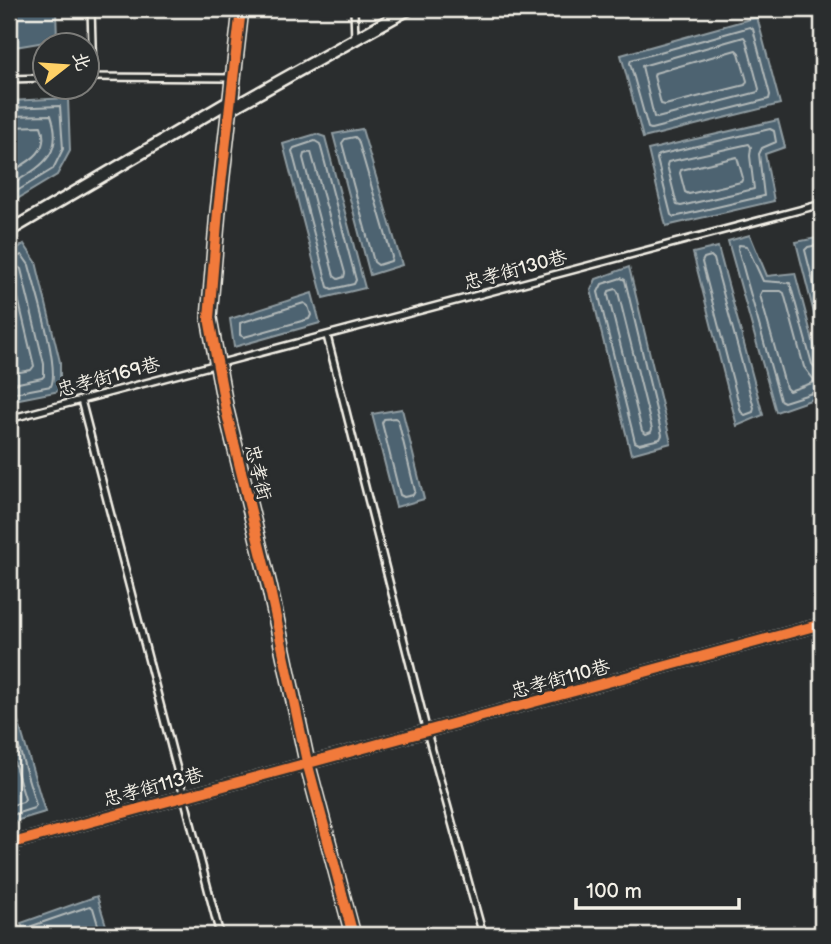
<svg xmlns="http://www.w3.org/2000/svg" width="831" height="944" font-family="'Balsamiq Sans','LXGW WenKai TC',sans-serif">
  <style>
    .water { fill: #4d6371; stroke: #909ca1; stroke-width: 2 }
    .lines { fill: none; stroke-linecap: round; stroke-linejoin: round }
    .shore { stroke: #b1b8b8; stroke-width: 2 }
    .service-casing { stroke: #f4f1e8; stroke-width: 10 }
    .minor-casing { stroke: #f4f1e8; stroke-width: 15 }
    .tertiary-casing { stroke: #f4f1e8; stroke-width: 18 }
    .service { stroke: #2a2d2e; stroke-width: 5 }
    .minor { stroke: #2a2d2e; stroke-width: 10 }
    .tertiary { stroke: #2a2d2e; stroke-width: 12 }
    .cycleway-casing { stroke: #2a2d2e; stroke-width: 15 }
    .cycleway { stroke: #f17a3a; stroke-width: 10 }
    .labels { text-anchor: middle; stroke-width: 6; stroke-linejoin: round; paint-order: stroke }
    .street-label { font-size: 19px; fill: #f4f1e8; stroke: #2a2d2e }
  </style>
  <rect width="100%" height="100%" fill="#2a2d2e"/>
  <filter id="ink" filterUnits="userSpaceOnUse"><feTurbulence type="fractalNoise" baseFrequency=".0143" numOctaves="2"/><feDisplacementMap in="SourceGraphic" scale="14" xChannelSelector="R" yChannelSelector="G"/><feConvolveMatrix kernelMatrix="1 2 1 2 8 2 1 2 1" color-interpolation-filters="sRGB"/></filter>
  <g filter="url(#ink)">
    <!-- water -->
    <path class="water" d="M9,9H56L57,40L9,48Z
      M757,17L780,104L643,138L621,55Z
      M68,98L70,151L57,175L9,204L10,101Z
      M778,120L785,147L765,154L774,201L666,226L648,150Z
      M362,129L402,265L370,275L333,134Z
      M316,134L325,137L365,288L323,298L283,144Z
      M818,220H822V345L796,242L822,237Z
      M750,235L767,276L795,273L822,375V396L776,412L728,241Z
      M24,244L36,262L60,362V391L9,401V254Z
      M718,247L763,415L737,426L693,253Z
      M629,267L671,443L631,454L591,290L596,279Z
      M312,293L320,323L234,347L230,319Z
      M402,409L424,499L396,507L372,414Z
      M9,690L45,812L9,823Z
      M97,896L109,935H25L21,923Z"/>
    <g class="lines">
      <!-- shore -->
      <path class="shore" d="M750,27L753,29L770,95L769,99L651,129L648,128L630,63L631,60Z
        M744,37L746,40L759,89L758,92L657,118L654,117L642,66Z
        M736,50L739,53L747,81L745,85L665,105L661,104L654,76L655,73Z
        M9,108L60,106L63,149L53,169L9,196
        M9,116L51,115C65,157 39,167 9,186
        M9,127L41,126C51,152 28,162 9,173
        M770,129L774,131L776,142L762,148L759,154L764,196L674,217L671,215L657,159L658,155Z
        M355,137L358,140L392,257L391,261L378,265L374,262L342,143L345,139Z
        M315,141L320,144L356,280L354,284L332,289L328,287L292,151L294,148Z
        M749,144L751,147L750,156L754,189L681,206L677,205L667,165L668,162Z
        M311,152L345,273L344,277L338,279L334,276L303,158L304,154Z
        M737,157L743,178L741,182L689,194L685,192L680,173L681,170Z
        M822,244L808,247L805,250L822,317
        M711,256L714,259L754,408L753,412L745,415L741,412L702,262L704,258Z
        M9,259L22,255L29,265C35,288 60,368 51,386L9,394
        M9,268L18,267L21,269L44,364V376L42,378L9,385
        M621,278L625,280L662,435L660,439L639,444L635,442L598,292L602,284Z
        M9,279L14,281L34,366L31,370L9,374
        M616,289L618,292L652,429L651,432L646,434L642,431L608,295L609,291Z
        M781,291L784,293L804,367L814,380L812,383L789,391L786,388L760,295L762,291Z
        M304,303L308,306L311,315L309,319L244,337L240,335V323Z
        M822,370L816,369L812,364L790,283L763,281L747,246L739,245L738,249L780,400L784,402L822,390
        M395,418L398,420L415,491L413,495L404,497L400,495L382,423L384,419Z
        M9,714L36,805L34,808L9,816
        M9,745L25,799L23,802L9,806
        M31,935L32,926L90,906L93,908L101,935"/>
      <!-- service casing -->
      <g class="service-casing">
        <path id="service" d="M91,9L93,77
          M354,9L355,41
          M88,77L233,78
          M9,79L46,78
          M327,336L427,732L483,935
          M81,400L220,935
          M9,419L822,204"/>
      </g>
      <!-- minor casing -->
      <g class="minor-casing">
        <path id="minor" d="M230,109L409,9
          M9,231L230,101
          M9,844L822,624"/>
      </g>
      <!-- tertiary casing -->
      <g class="tertiary-casing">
        <path id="tertiary" d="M241,9L218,211L209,318L226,410L269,585L307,762L353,935"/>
      </g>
      <!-- service -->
      <use href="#service" class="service"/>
      <!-- minor -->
      <use href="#minor" class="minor"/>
      <!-- tertiary -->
      <use href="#tertiary" class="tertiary"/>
      <!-- cycleway casing -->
      <g class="cycleway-casing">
        <path id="cycleway" d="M241,9L218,211L209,318L226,410L269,585L307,762L353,935
          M9,844L822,624"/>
      </g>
      <!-- cycleway -->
      <use href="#cycleway" class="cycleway"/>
    </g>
  </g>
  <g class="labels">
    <!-- street labels -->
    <g class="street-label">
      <text transform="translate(515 269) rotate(-15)" y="7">忠孝街130巷</text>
      <text transform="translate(108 376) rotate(-15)" y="7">忠孝街169巷</text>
      <text transform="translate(259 472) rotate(76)" y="7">忠孝街</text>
      <text transform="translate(560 678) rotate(-15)" y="7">忠孝街110巷</text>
      <text transform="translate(153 786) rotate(-15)" y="7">忠孝街113巷</text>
    </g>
  </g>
  <!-- margin -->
  <rect width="831" height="944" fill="none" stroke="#2a2d2e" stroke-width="35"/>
  <rect x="18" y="18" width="796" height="909" fill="none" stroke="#f4f1e8" stroke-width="2.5" filter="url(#ink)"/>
  <!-- north arrow -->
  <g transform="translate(66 66) rotate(73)"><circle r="33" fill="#2a2d2e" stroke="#7b7b78" stroke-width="2"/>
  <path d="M0-5L12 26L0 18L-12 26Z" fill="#ffd166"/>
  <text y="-10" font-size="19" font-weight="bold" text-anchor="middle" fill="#f4f1e8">北</text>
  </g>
  <!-- scale -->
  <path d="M576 898v10h163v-10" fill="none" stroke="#f4f1e8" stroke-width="3.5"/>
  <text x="586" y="898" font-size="21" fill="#f4f1e8" stroke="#2a2d2e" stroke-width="5" paint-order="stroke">100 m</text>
</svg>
